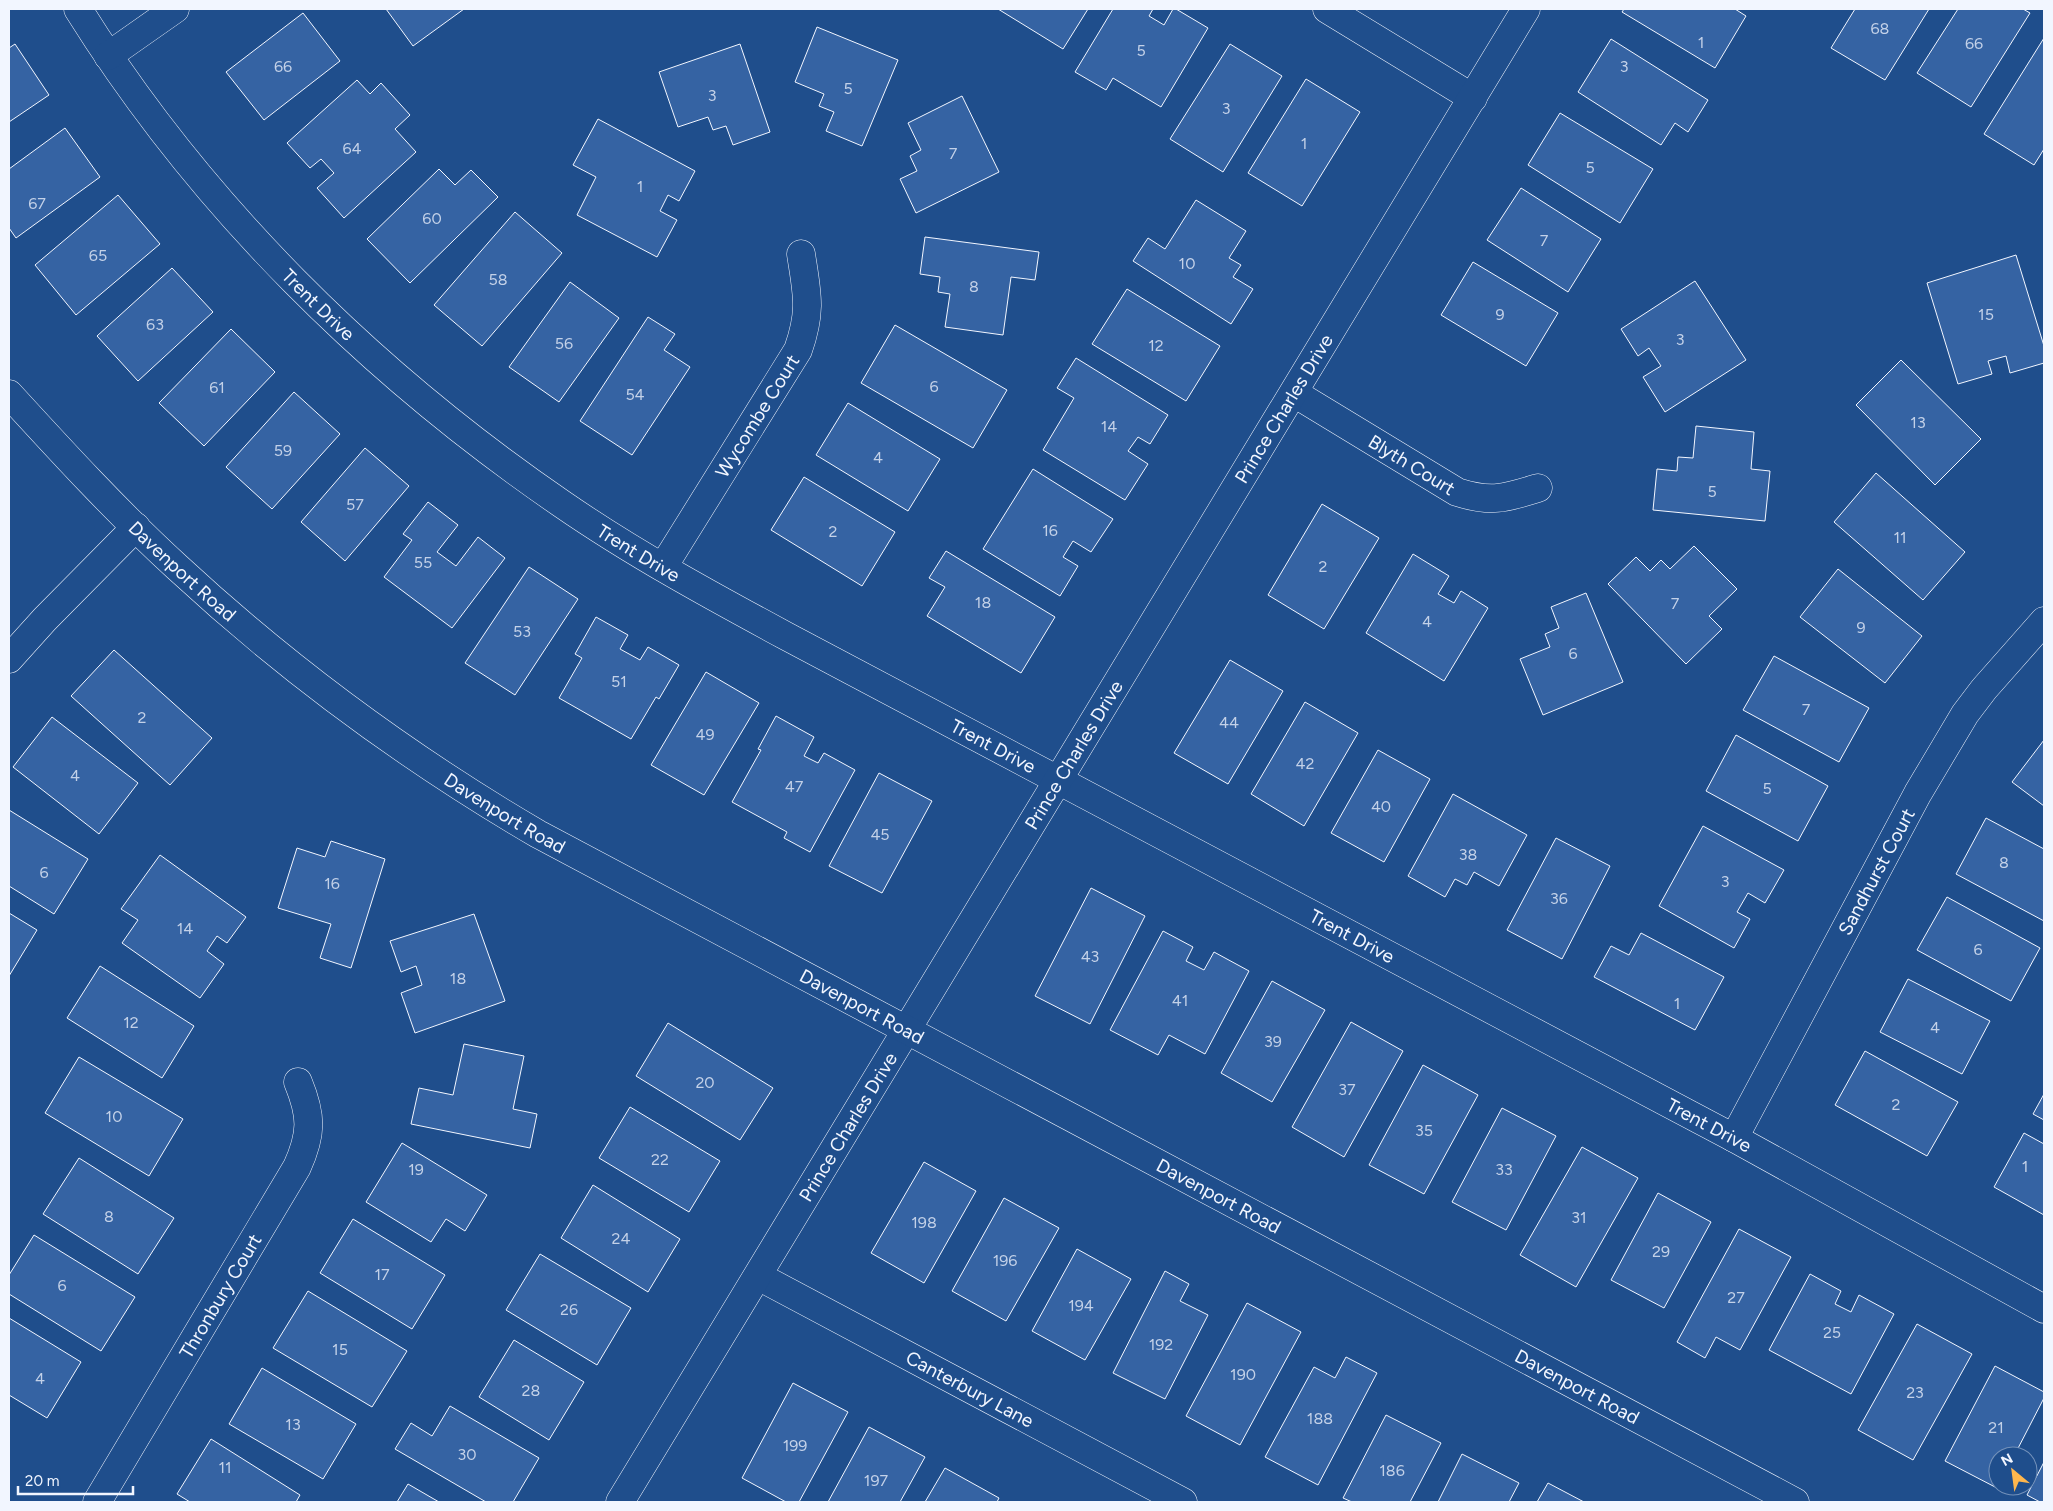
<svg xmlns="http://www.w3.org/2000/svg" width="2053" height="1511" font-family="Figtree,sans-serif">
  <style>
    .building { fill: #3563a3; stroke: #f2f6ff }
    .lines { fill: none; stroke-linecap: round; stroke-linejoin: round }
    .street-casing { stroke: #f2f6ff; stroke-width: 29 }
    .secondary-casing { stroke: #f2f6ff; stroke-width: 29 }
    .street { stroke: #1f4e8c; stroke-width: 28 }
    .secondary { stroke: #1f4e8c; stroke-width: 28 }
    .labels { text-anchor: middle; stroke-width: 4; stroke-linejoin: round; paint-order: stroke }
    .number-label { font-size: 16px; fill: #c3d1e8 }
    .street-label { font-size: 19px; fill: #f2f6ff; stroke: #1f4e8c }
  </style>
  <rect width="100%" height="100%" fill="#1f4e8c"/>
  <!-- building -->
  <path class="building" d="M386,9H464L413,46Z
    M998,9H1088L1063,49Z
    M1113,9H1153L1149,16L1164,25L1173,9H1176L1208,28L1161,107L1113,78L1106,90L1075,72Z
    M1624,9H1735L1746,16L1715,68L1622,12Z
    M1855,9H1929L1885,80L1831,48Z
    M1958,9H2023L2030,13L1971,107L1917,73Z
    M303,13L340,61L264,120L226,72Z
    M817,27L898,60L862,146L826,131L834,112L819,106L824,94L795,82Z
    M2044,38V149L2034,165L1984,134Z
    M1611,39L1708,100L1688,132L1675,123L1661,145L1578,92Z
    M15,44L49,95L9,122V48Z
    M740,44L770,132L733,145L726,126L713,130L708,117L678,127L659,72Z
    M1230,44L1282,76L1223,172L1170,139Z
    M1306,79L1360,112L1302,206L1248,173Z
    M357,80L370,94L381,83L410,115L395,129L416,152L344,218L317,188L334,173L321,159L310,168L287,143Z
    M962,96L999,172L916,213L900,179L917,171L910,156L921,150L908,123Z
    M1560,113L1653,169L1620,223L1528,165Z
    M598,119L695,171L679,201L668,195L660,211L677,220L657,257L577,215L596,177L573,165Z
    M65,128L100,177L16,238L9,228V169Z
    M439,169L455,185L471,170L498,197L410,283L367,239Z
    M1521,188L1601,239L1568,292L1487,240Z
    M118,195L160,244L76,315L35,265Z
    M1196,200L1246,231L1229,258L1241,265L1233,277L1253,289L1231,324L1133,261L1148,238L1165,249Z
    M515,212L562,253L482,346L434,305Z
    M925,237L1039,252L1035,280L1011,277L1003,335L945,327L950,294L938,292L940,277L920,274Z
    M2016,255L2044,346V363L2010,373L2006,356L1988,361L1992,374L1958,384L1927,283Z
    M1473,262L1558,313L1526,366L1441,315Z
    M172,268L213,312L138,381L97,336Z
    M1695,281L1746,360L1665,412L1643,377L1661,366L1649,348L1638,356L1621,329Z
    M570,282L619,318L559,402L509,367Z
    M1127,289L1220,346L1186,401L1092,344Z
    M648,317L675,334L664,350L690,367L632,455L580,421Z
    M895,325L1007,390L973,448L861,383Z
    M231,329L275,372L204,446L159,403Z
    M1076,358L1168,415L1150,444L1138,437L1128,451L1148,464L1125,500L1043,450L1074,398L1057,388Z
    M1901,360L1981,439L1935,485L1856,405Z
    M294,392L340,434L272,509L226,467Z
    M848,403L940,459L908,511L816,455Z
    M1696,426L1754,432L1751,469L1770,471L1765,521L1653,510L1657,469L1677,471L1678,457L1693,458Z
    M365,448L409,486L345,561L301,522Z
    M1033,469L1113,519L1091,552L1073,541L1063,557L1078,566L1060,596L983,549Z
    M1876,473L1965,552L1923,600L1834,522Z
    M804,477L895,532L862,586L771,530Z
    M428,502L458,525L437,552L456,566L478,537L505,558L452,628L384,577L412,540L403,534Z
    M1322,504L1379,538L1324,629L1268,595Z
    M1694,546L1737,589L1709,616L1722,629L1686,664L1608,584L1636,557L1650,571L1661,560L1670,569Z
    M946,551L1055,617L1021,673L927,616L945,587L929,578Z
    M1413,554L1449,576L1438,594L1454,603L1461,591L1488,608L1444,681L1366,633Z
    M529,567L578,599L515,695L465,663Z
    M1838,569L1922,636L1885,683L1800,617Z
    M1586,593L1623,682L1543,715L1520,659L1550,647L1545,634L1559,628L1551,607Z
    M596,617L628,635L620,649L640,660L648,647L679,665L659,699L656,697L631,739L559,698L582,658L575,654Z
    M114,650L212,738L170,785L71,696Z
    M1774,656L1869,708L1839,762L1743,710Z
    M1230,660L1283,691L1228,784L1174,753Z
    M706,672L759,703L704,795L651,765Z
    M1305,702L1358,733L1304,826L1251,794Z
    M776,716L814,737L804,756L818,763L824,753L855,770L810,852L784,838L787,832L732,802L761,750L758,749Z
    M52,717L138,783L99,834L13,767Z
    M1736,735L1828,786L1798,841L1706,791Z
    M2044,740V806L2012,782Z
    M1378,750L1430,779L1384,862L1331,833Z
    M879,773L932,801L882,893L829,866Z
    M1453,794L1527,835L1499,886L1474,872L1467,885L1455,879L1445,897L1408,876Z
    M9,810L88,859L54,914L9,886Z
    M1986,818L2044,849V921L1956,874Z
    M1703,826L1784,870L1765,903L1748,893L1737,912L1750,919L1734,948L1659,906Z
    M1556,838L1610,866L1562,959L1507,930Z
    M331,841L385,859L351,968L320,958L331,924L278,908L297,848L325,857Z
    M160,855L246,917L227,943L217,936L207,951L224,964L200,998L122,943L138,920L121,909Z
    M1091,888L1145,916L1090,1024L1035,996Z
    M1947,897L2040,948L2011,1001L1917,950Z
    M9,913L37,930L9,976Z
    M474,914L505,1001L415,1033L401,993L422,985L416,966L401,972L390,941Z
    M1163,931L1193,947L1186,961L1204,970L1214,952L1249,971L1205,1054L1169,1035L1158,1055L1110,1030Z
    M1641,933L1724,977L1695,1030L1594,977L1611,946L1629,955Z
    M100,966L194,1026L162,1078L67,1018Z
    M1908,979L1990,1021L1962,1074L1880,1032Z
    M1272,981L1325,1010L1272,1102L1221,1073Z
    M1351,1022L1403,1051L1344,1157L1292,1127Z
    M668,1023L773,1088L740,1140L636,1076Z
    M464,1044L524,1056L513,1109L537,1114L530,1148L411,1124L419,1088L453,1095Z
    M1865,1051L1958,1102L1927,1156L1835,1105Z
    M79,1057L183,1119L149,1176L45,1113Z
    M1423,1065L1478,1095L1424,1194L1369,1165Z
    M2044,1094V1120L2033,1114Z
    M630,1107L720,1161L689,1212L599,1158Z
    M1502,1108L1556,1136L1506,1230L1452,1202Z
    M2024,1133L2044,1144V1215L1994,1187Z
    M402,1143L487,1195L465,1231L446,1219L431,1242L366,1202Z
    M1582,1147L1638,1178L1576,1287L1520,1255Z
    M79,1158L174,1218L138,1274L43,1214Z
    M924,1162L976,1191L924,1283L871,1253Z
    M593,1185L680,1239L648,1292L561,1238Z
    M1658,1193L1711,1222L1664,1308L1611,1280Z
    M1004,1198L1059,1228L1006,1321L952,1291Z
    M353,1219L445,1275L412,1329L320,1273Z
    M1739,1229L1791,1257L1740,1350L1716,1337L1705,1358L1677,1342Z
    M34,1235L135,1297L101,1351L9,1294V1275Z
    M1077,1249L1131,1279L1085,1360L1032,1331Z
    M540,1254L631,1308L597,1365L506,1310Z
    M1165,1271L1189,1284L1180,1301L1208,1315L1165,1399L1113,1373Z
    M1810,1274L1841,1291L1835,1304L1851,1312L1859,1295L1894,1314L1851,1394L1769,1350Z
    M308,1291L407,1351L372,1407L273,1348Z
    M1247,1303L1301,1332L1240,1445L1186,1416Z
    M9,1318L81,1362L47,1418L9,1395Z
    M1917,1324L1972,1354L1913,1460L1858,1430Z
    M514,1340L584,1382L549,1440L479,1397Z
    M1346,1357L1377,1373L1318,1485L1265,1457L1314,1367L1335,1378Z
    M1995,1366L2044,1392V1398L2014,1456H1998L1997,1488L1945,1461Z
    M262,1368L356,1424L323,1479L229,1424Z
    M793,1383L848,1412L799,1502H786L742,1478Z
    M450,1406L539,1458L513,1502H486L395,1449L411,1423L432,1436Z
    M1386,1415L1441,1443L1410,1502H1352L1343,1498Z
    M869,1427L925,1457L900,1502H828Z
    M211,1439L300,1495L296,1502H190L177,1494Z
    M1462,1454L1519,1483L1509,1502H1438Z
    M2044,1462V1502H2040L2027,1495Z
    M945,1468L999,1498L997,1502H925Z
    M1548,1483L1584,1502H1537Z
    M408,1484L439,1502H397Z"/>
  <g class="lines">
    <!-- street casing -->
    <g class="street-casing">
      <g id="street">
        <path id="s1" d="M78,9C201,206 371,373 562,504C633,553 710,595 786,636L1734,1138L2044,1309"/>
        <path d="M1327,9L1473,98"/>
        <path d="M108,56L175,9"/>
        <path id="s2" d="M1294,393L1457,492C1491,503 1506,498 1538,488"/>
        <path id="s3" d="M663,567L798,350C812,311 807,293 801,254"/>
        <path d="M9,659L45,619L136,527"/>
        <path id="s4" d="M1734,1138L1918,793L1965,714L1984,689L2044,621"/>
        <path id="s5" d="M758,1276L1183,1502"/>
        <path id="s6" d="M97,1502L297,1167C312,1134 312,1116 298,1082"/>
        <path id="s7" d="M620,1502L1526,9"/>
      </g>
    </g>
    <!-- secondary casing -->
    <g class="secondary-casing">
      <g id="secondary">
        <path id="s8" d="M9,394C63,453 118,513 177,567C287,669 408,758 538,834L1795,1502"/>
      </g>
    </g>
    <!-- street -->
    <use href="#street" class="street"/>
    <!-- secondary -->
    <use href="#secondary" class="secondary"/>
  </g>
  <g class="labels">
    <!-- number labels -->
    <g class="number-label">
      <text x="1880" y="34">68</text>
      <text x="1701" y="48">1</text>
      <text x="1974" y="49">66</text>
      <text x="1141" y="56">5</text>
      <text x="283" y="72">66</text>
      <text x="1624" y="72">3</text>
      <text x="848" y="94">5</text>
      <text x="712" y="101">3</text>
      <text x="1226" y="114">3</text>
      <text x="1304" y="149">1</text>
      <text x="352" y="154">64</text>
      <text x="953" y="159">7</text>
      <text x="1590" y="173">5</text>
      <text x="640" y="192">1</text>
      <text x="37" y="209">67</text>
      <text x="432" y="224">60</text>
      <text x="1544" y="246">7</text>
      <text x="98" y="261">65</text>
      <text x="1187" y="269">10</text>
      <text x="498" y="285">58</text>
      <text x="974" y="292">8</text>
      <text x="1500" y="320">9</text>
      <text x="1986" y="320">15</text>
      <text x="155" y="330">63</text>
      <text x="1680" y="345">3</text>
      <text x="564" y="349">56</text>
      <text x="1156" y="351">12</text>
      <text x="934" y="392">6</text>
      <text x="217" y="393">61</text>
      <text x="635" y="400">54</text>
      <text x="1918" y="428">13</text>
      <text x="1109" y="432">14</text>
      <text x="283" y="456">59</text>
      <text x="878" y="463">4</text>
      <text x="1712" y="497">5</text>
      <text x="355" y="510">57</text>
      <text x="1050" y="536">16</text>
      <text x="833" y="537">2</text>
      <text x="1900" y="543">11</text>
      <text x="423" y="568">55</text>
      <text x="1323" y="572">2</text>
      <text x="983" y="608">18</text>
      <text x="1675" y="609">7</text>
      <text x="1427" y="627">4</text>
      <text x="1861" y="633">9</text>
      <text x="522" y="637">53</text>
      <text x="1573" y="659">6</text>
      <text x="619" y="687">51</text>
      <text x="1806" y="715">7</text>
      <text x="142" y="723">2</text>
      <text x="1229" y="728">44</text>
      <text x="705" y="740">49</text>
      <text x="1305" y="769">42</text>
      <text x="75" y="781">4</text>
      <text x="794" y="792">47</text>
      <text x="1767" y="794">5</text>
      <text x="1381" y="812">40</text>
      <text x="880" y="840">45</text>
      <text x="1468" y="860">38</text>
      <text x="2004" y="868">8</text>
      <text x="44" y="878">6</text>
      <text x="1725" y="887">3</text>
      <text x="332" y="889">16</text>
      <text x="1559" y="904">36</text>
      <text x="185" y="934">14</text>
      <text x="1978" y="955">6</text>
      <text x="1090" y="962">43</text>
      <text x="458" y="984">18</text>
      <text x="1180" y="1006">41</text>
      <text x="1677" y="1009">1</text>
      <text x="131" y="1028">12</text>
      <text x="1935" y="1033">4</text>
      <text x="1273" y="1047">39</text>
      <text x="705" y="1088">20</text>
      <text x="1347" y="1095">37</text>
      <text x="1896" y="1110">2</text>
      <text x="114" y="1122">10</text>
      <text x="1424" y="1136">35</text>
      <text x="660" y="1165">22</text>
      <text x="2025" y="1172">1</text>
      <text x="416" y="1175">19</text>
      <text x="1504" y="1175">33</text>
      <text x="109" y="1222">8</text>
      <text x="1579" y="1223">31</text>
      <text x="924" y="1228">198</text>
      <text x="621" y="1244">24</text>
      <text x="1661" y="1257">29</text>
      <text x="1005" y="1266">196</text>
      <text x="382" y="1280">17</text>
      <text x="62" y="1291">6</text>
      <text x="1736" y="1303">27</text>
      <text x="1081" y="1311">194</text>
      <text x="569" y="1315">26</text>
      <text x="1832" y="1338">25</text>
      <text x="1161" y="1350">192</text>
      <text x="340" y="1355">15</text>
      <text x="1243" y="1380">190</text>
      <text x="40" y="1384">4</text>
      <text x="531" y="1396">28</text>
      <text x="1915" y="1398">23</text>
      <text x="1320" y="1424">188</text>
      <text x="293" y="1430">13</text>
      <text x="1996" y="1433">21</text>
      <text x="795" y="1451">199</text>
      <text x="467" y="1460">30</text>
      <text x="225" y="1473">11</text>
      <text x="1392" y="1476">186</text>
      <text x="876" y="1486">197</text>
    </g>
    <!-- street labels -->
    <g class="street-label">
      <text dy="7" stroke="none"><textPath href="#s1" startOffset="382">Trent Drive</textPath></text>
      <text dy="7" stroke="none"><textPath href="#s7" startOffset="1279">Prince Charles Drive</textPath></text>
      <text dy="7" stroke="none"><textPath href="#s3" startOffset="178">Wycombe Court</textPath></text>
      <text dy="7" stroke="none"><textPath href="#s2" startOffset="138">Blyth Court</textPath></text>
      <text dy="7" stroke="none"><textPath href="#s1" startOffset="788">Trent Drive</textPath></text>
      <text dy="7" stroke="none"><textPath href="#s8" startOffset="248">Davenport Road</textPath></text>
      <text dy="7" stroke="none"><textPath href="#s1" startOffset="1192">Trent Drive</textPath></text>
      <text dy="7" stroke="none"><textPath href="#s7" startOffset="874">Prince Charles Drive</textPath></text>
      <text dy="7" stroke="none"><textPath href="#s8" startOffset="652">Davenport Road</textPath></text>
      <text dy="7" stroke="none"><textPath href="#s4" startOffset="302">Sandhurst Court</textPath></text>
      <text dy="7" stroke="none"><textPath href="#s1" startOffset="1598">Trent Drive</textPath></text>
      <text dy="7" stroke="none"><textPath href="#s8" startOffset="1058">Davenport Road</textPath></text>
      <text dy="7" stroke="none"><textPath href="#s1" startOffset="2002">Trent Drive</textPath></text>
      <text dy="7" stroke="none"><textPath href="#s7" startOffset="439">Prince Charles Drive</textPath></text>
      <text dy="7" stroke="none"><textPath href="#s8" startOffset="1462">Davenport Road</textPath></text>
      <text dy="7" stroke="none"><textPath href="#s6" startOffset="240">Thronbury Court</textPath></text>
      <text dy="7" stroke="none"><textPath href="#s8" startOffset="1868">Davenport Road</textPath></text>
      <text dy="7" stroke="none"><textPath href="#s5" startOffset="240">Canterbury Lane</textPath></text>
    </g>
  </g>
  <!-- border -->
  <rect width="2053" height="1511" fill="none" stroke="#f2f6ff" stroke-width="20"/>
  <!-- north arrow -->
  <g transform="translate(2013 1471) rotate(331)"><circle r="24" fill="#1f4e8c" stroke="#7391ba"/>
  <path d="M0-4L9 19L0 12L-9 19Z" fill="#ffb74d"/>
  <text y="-8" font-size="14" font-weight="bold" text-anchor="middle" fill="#f2f6ff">N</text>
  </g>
  <!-- scale -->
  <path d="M18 1486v8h115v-8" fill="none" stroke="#f2f6ff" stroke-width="2.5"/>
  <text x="25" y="1486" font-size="15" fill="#f2f6ff" stroke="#1f4e8c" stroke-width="4" paint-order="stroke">20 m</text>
</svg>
